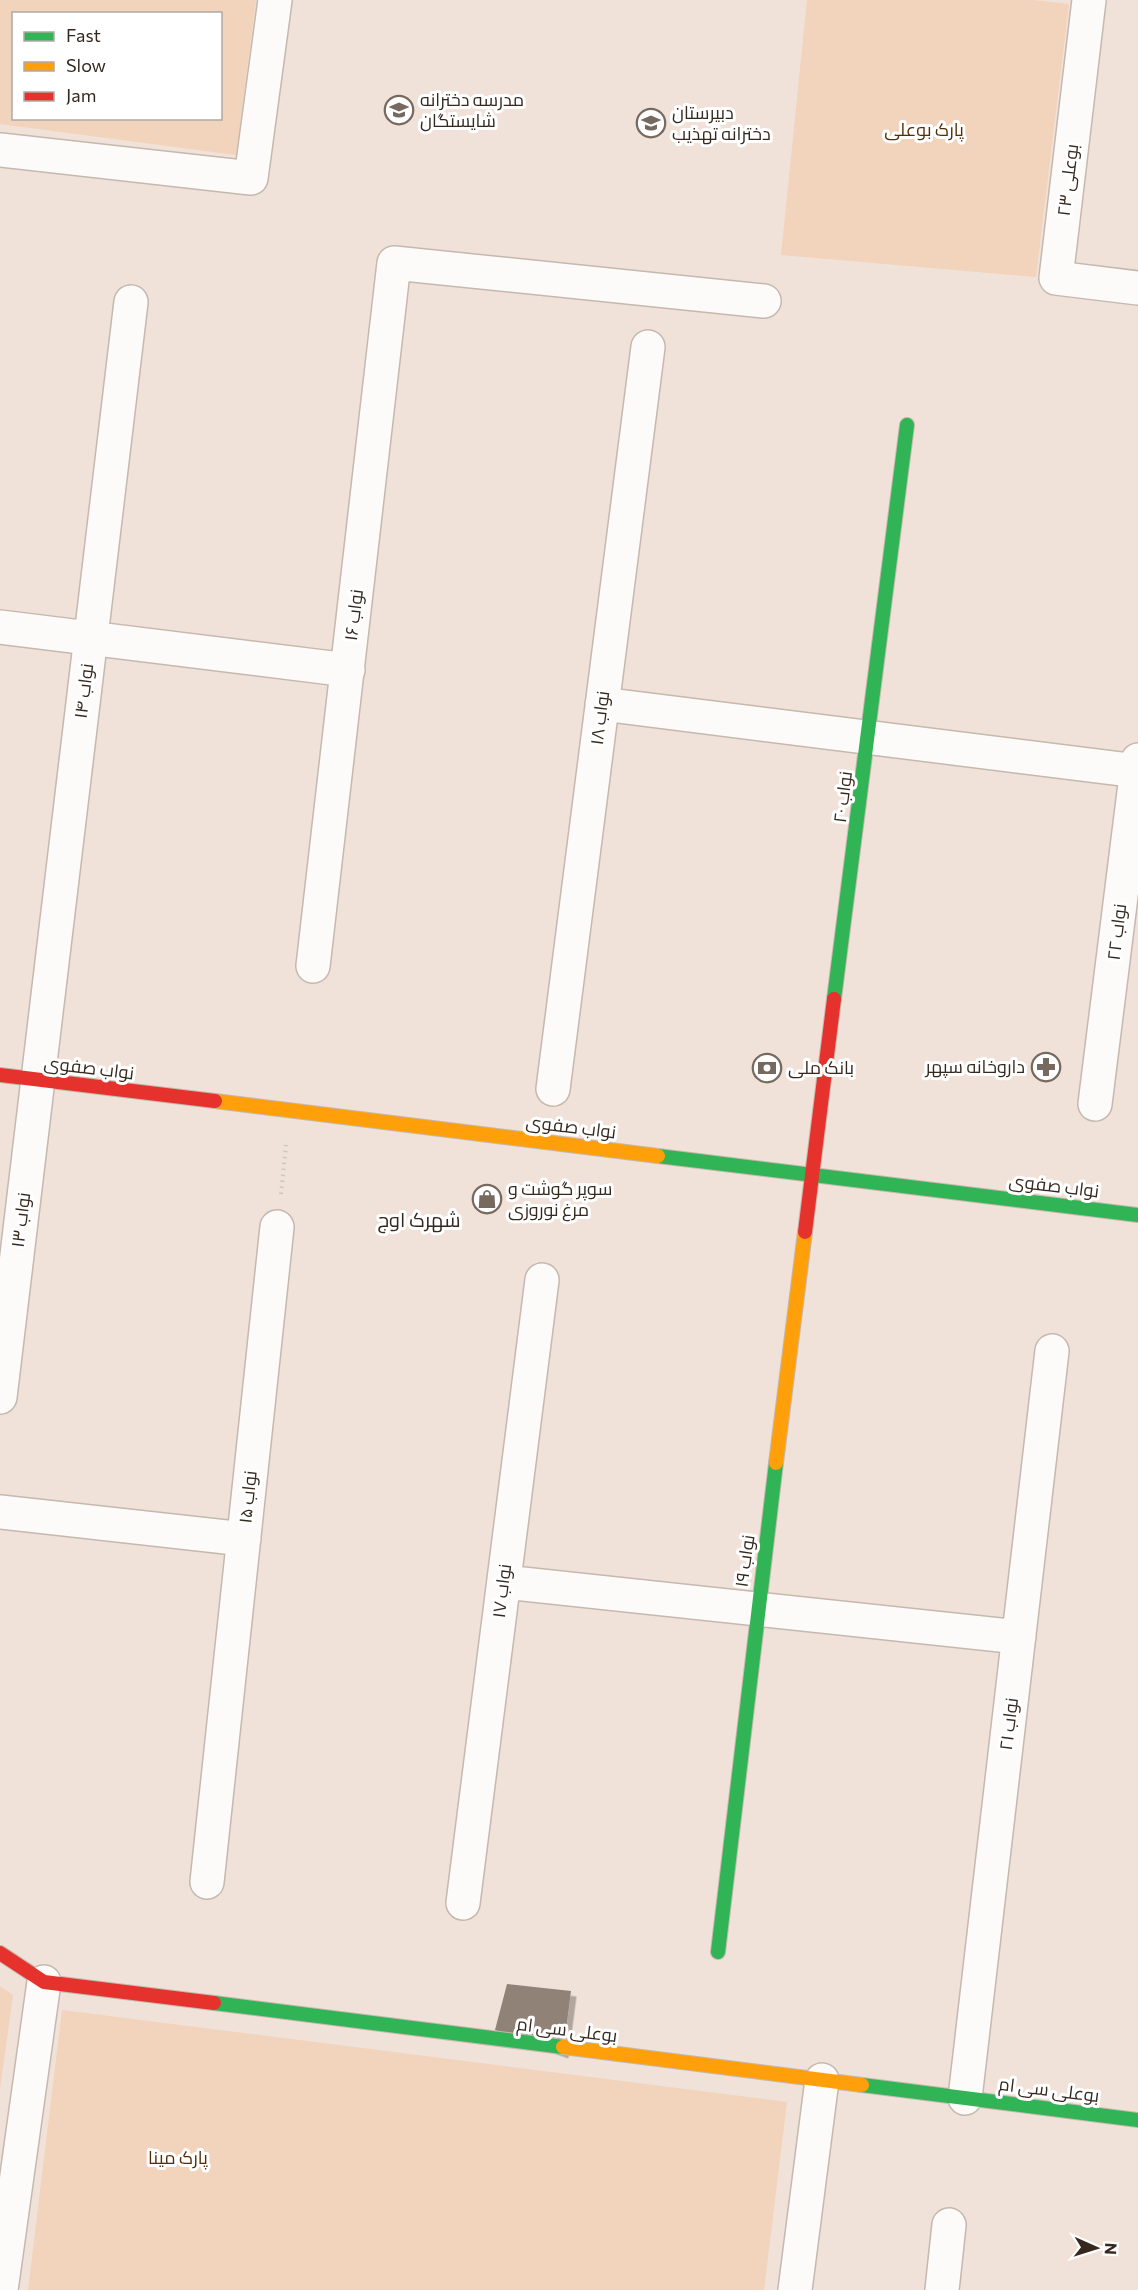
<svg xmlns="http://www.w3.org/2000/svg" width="1138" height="2290" font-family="Commissioner,Cairo,sans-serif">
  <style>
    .green { fill: #f2d3bb; fill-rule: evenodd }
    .building { fill: #908276; filter: url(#shadow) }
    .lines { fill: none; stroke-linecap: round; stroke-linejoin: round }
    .street-casing { stroke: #c5b8af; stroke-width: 36 }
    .fast-casing { stroke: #c5b8af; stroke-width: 16 }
    .slow-casing { stroke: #c5b8af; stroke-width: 16 }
    .jam-casing { stroke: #c5b8af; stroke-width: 16 }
    .path { stroke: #ccc6c2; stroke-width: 4; stroke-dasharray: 1.5 4.5; stroke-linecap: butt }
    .street { stroke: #fdfbf9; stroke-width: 33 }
    .fast { stroke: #30b455; stroke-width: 14 }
    .slow { stroke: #ff9f0a; stroke-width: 14 }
    .jam { stroke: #e5322d; stroke-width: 14 }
    .labels { text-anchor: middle; stroke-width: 6; stroke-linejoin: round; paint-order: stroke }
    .poi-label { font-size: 18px; fill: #35291f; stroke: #fff; text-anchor: start }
    .park-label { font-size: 18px; fill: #552d04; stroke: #fff }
    .street-label { font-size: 18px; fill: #35291f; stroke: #fff }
    .neighbourhood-label { font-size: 20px; fill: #35291f; stroke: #fff }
  </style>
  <defs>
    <filter id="shadow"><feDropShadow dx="5.5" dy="5.5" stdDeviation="0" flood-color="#0004"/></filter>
  </defs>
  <rect width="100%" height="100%" fill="#f0e2d8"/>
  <!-- green -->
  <path class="green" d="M0,0H256L236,155L0,124ZM14,14H220V118H14Z
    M807,0H1033L1069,4L1036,277L781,255Z
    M0,1986L13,1995L0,2089Z
    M62,2010L787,2102L764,2290H28Z"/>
  <!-- building -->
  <path class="building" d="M507,1984L571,1991L563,2053L495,2030Z"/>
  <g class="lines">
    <!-- street casing -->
    <g class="street-casing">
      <path id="street" d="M1089,0L1056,278L1138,288
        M0,150L251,178L275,0
        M0,627L348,670
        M602,704L1137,771
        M313,966L394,263L764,301
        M553,1089L648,347
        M1095,1104L1138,760
        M0,1397L131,302
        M0,1512L244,1539
        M504,1582L1019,1637
        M207,1882L277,1227
        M463,1903L542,1280
        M965,2098L1052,1351
        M1,2290L44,1982
        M795,2290L822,2080
        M942,2290L949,2225"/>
    </g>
    <!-- fast casing -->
    <g class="fast-casing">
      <path id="fast" d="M834,999L907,425
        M658,1156L1138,1215
        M718,1952L776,1463
        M214,2003L563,2047
        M862,2085L1138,2120"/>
    </g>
    <!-- slow casing -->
    <g class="slow-casing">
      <path id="slow" d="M215,1101L658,1156
        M776,1463L805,1232
        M563,2047L862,2085"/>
    </g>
    <!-- jam casing -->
    <g class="jam-casing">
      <path id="jam" d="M0,1075L215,1101
        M805,1232L834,999
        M0,1953L44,1982L214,2003"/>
    </g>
    <!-- path -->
    <path class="path" d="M281,1194L286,1145"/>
    <!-- street -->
    <use href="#street" class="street"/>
    <!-- fast -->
    <use href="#fast" class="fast"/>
    <!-- slow -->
    <use href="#slow" class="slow"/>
    <!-- jam -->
    <use href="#jam" class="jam"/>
  </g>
  <!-- icons -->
  <defs>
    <g id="school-ring" transform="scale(1.5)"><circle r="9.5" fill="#fff" stroke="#766a60" stroke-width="1.5"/><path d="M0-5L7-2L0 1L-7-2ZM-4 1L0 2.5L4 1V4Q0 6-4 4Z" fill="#766a60"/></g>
    <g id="pharmacy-ring" transform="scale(1.5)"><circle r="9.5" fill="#fff" stroke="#766a60" stroke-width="1.5"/><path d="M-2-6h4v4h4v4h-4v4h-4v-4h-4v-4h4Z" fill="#766a60"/></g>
    <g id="bank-ring" transform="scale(1.5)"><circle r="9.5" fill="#fff" stroke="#766a60" stroke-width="1.5"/><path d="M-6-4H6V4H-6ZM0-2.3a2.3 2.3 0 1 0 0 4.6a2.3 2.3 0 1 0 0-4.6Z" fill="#766a60"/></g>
    <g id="shop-ring" transform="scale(1.5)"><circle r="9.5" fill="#fff" stroke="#766a60" stroke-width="1.5"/><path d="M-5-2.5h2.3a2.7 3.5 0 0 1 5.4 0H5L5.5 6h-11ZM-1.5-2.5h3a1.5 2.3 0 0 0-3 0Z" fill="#766a60"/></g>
  </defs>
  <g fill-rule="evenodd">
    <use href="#school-ring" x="399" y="110"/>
    <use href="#school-ring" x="651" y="123"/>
    <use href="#pharmacy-ring" x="1046" y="1067"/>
    <use href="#bank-ring" x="767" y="1068"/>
    <use href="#shop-ring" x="487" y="1199"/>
  </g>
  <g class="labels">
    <!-- poi labels -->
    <g class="poi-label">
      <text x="420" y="106">مدرسه دخترانه<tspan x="420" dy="21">شایستگان</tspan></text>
      <text x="672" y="119">دبیرستان<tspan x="672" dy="21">دخترانه تهذیب</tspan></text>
      <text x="1025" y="1073" text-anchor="end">داروخانه سپهر</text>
      <text x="788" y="1074">بانک ملی</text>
      <text x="508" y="1195">سوپر گوشت و<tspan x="508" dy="21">مرغ نوروزی</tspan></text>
    </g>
    <!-- park labels -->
    <g class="park-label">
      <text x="924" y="136">پارک بوعلی</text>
      <text x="178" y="2164">پارک مینا</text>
    </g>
    <!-- street labels -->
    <g class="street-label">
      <text transform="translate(1068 180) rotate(-83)" y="6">بوعلی ۲۳</text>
      <text transform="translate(354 615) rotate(-83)" y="6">نواب ۱۶</text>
      <text transform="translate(84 691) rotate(-83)" y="6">نواب ۱۴</text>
      <text transform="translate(600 718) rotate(-83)" y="6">نواب ۱۸</text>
      <text transform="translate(843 797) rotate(-83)" y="6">نواب ۲۰</text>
      <text transform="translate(1117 932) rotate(-83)" y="6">نواب ۲۲</text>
      <text transform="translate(89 1068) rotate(7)" y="6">نواب صفوی</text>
      <text transform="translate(571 1127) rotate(7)" y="6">نواب صفوی</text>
      <text transform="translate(1054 1186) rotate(7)" y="6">نواب صفوی</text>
      <text transform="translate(21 1220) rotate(-83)" y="6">نواب ۱۳</text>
      <text transform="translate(248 1497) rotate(-84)" y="6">نواب ۱۵</text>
      <text transform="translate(745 1561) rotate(-82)" y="6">نواب ۱۹</text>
      <text transform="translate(502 1591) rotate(-83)" y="6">نواب ۱۷</text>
      <text transform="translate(1009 1724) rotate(-83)" y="6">نواب ۲۱</text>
      <text transform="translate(567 2030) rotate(7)" y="6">بوعلی سی ام</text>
      <text transform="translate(1049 2090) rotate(7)" y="6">بوعلی سی ام</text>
    </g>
    <!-- neighbourhood labels -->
    <g class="neighbourhood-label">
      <text x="419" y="1227">شهرک اوج</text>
    </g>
  </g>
  <!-- legend -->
  <rect x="12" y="12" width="210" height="108" fill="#ffffff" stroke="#aea9a5" stroke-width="1.5"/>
  <rect x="24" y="32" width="30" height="9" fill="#30b455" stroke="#aea9a5" stroke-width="1.5"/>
  <text x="66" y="42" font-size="18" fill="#35291f">Fast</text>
  <rect x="24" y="62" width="30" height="9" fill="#ff9f0a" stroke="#aea9a5" stroke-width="1.5"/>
  <text x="66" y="72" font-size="18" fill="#35291f">Slow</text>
  <rect x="24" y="92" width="30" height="9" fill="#e5322d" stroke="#aea9a5" stroke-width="1.5"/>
  <text x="66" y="102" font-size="18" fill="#35291f">Jam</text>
  <!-- north arrow -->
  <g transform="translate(1096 2248) rotate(93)" stroke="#ffffff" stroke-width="4.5" paint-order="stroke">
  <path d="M0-4.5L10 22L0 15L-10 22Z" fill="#35291f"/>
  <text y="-9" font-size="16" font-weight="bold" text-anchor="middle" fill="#35291f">N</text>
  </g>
</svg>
